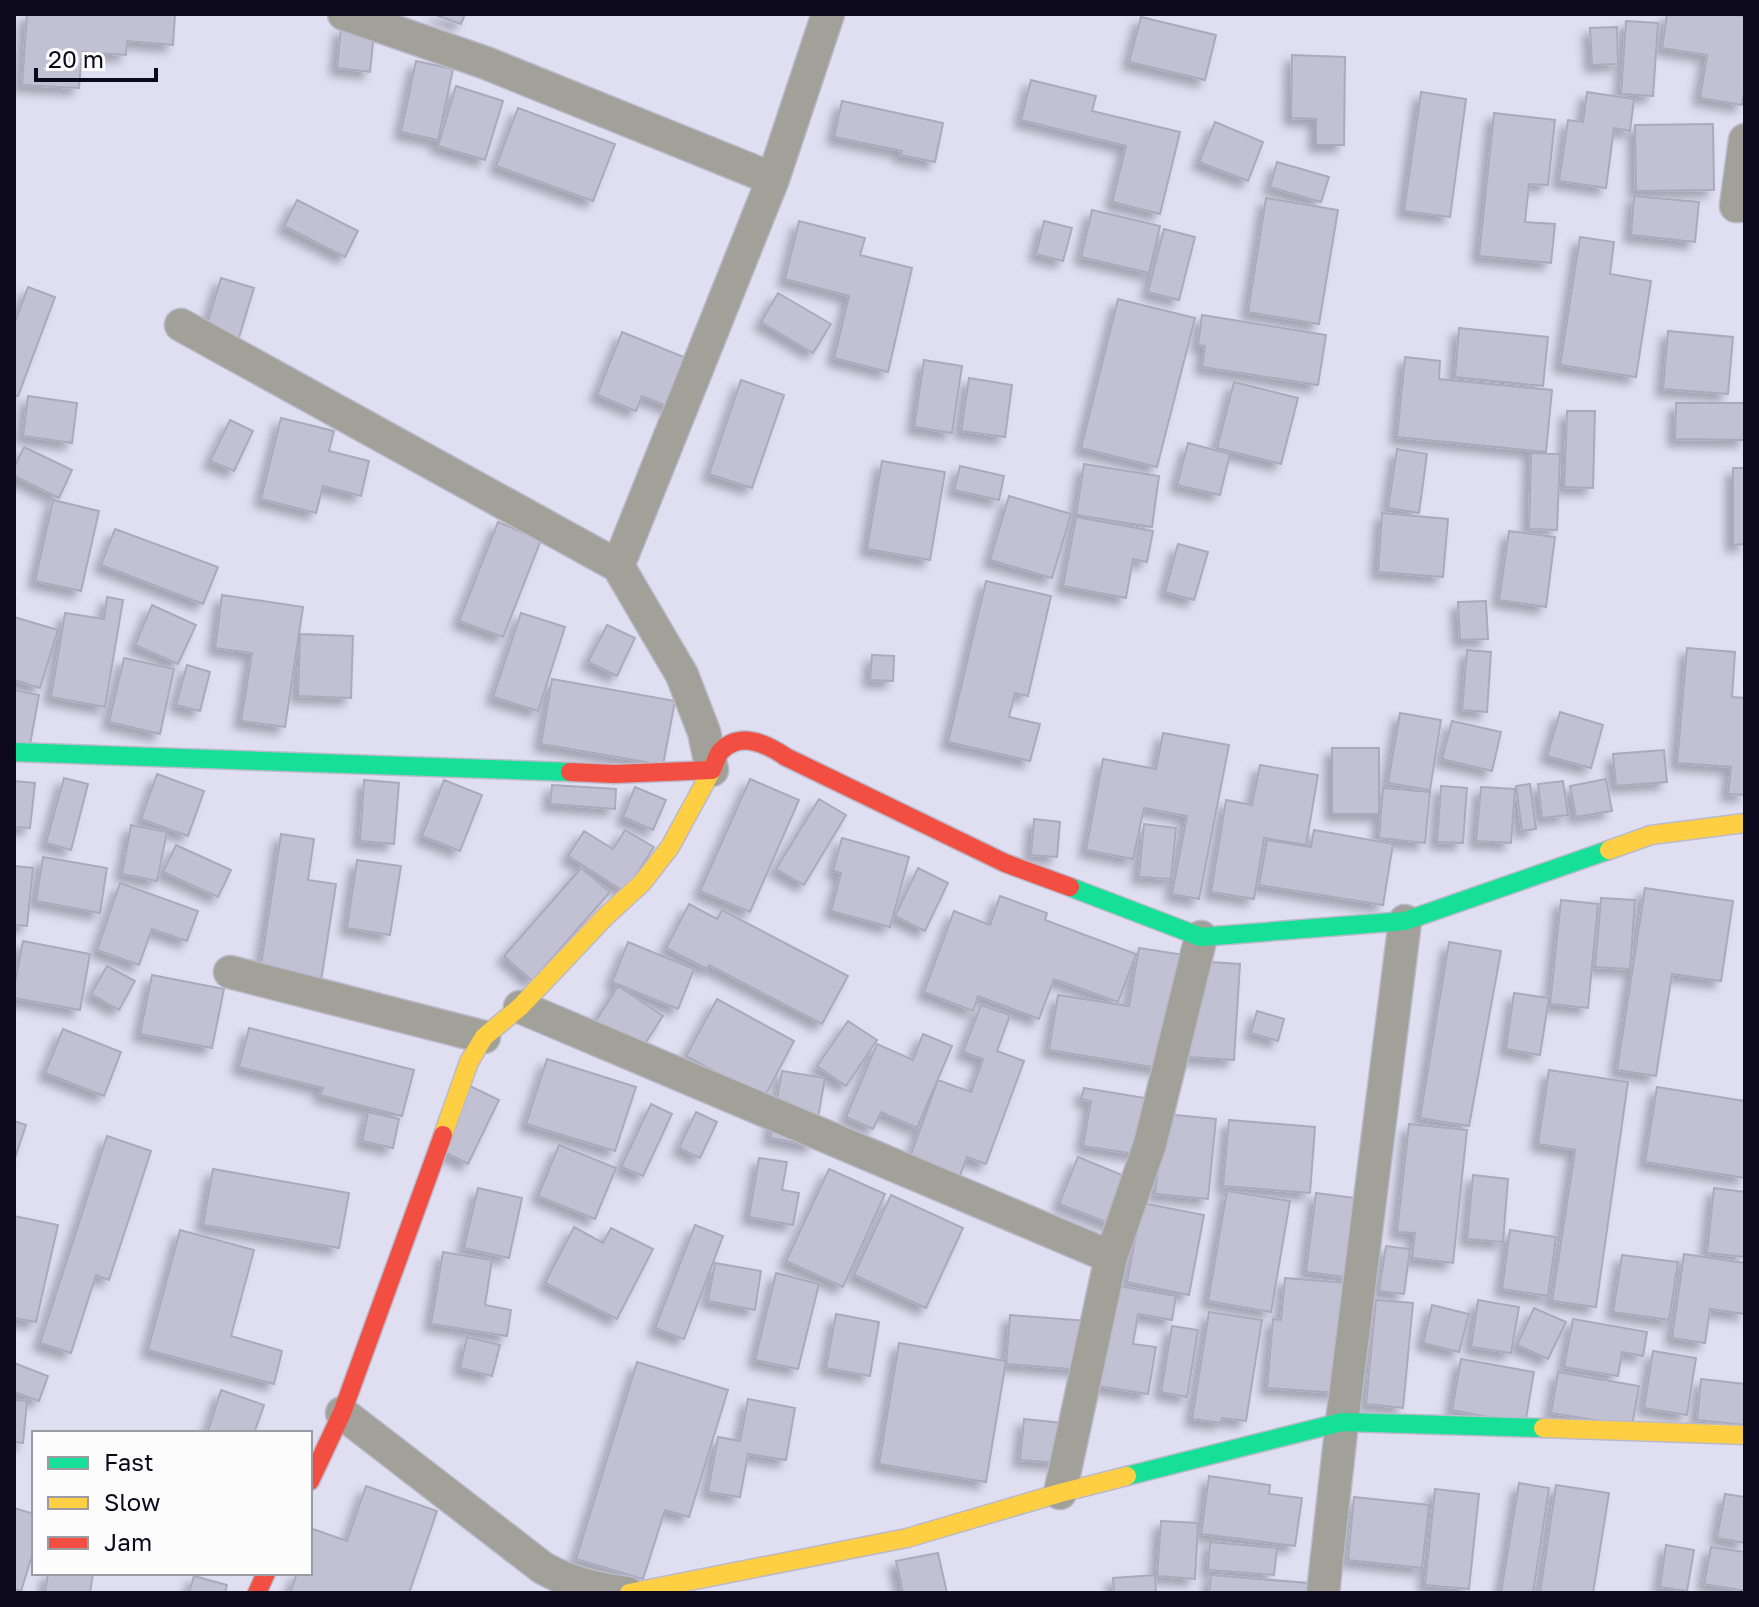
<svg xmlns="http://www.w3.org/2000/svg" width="1759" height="1607" font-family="'Golos Text',sans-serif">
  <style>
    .building { fill: #c2c1d4; stroke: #abaabd; stroke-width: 2; filter: url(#shadow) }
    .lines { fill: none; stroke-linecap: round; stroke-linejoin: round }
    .street-casing { stroke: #bbbaca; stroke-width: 35 }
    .fast-casing { stroke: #bbbaca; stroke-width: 21 }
    .slow-casing { stroke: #bbbaca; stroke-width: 21 }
    .jam-casing { stroke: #bbbaca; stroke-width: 21 }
    .street { stroke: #a1a099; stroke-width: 32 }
    .fast { stroke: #16e098; stroke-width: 18 }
    .slow { stroke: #ffcf43; stroke-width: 18 }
    .jam { stroke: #f24e42; stroke-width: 18 }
  </style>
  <defs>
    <filter id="shadow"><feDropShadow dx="-7" dy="7" stdDeviation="4" flood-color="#0004"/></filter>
  </defs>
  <rect width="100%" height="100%" fill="#e0dff2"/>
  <!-- building -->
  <path class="building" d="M27,14H175L173,45L127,41L126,55L82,52L79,88L22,85Z
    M433,14H465L461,24Z
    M1667,14H1729L1745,16V87L1742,105L1700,98L1707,55L1662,48Z
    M1141,17L1216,35L1205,80L1129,62Z
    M1626,21L1658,23L1653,96L1621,94Z
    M1617,27L1618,64L1592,65L1590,28Z
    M341,28L374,32L370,72L337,68Z
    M1292,55L1345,57L1344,145H1316V119L1291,118Z
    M416,61L453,69L438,140L401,132Z
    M1031,80L1096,96L1092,111L1180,132L1160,214L1112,202L1126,146L1021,120Z
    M456,86L503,101L485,160L438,146Z
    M1421,92L1466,99L1450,217L1404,211Z
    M1587,92L1634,99L1630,131L1614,128L1606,188L1559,181L1568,120L1583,122Z
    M842,101L943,123L935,162L900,155L902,151L834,137Z
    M518,108L615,144L593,201L496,166Z
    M1494,113L1555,120L1548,185L1529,184L1525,222L1555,224L1551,263L1479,256Z
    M1215,122L1263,142L1248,181L1199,162Z
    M1713,124L1714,190L1636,191L1635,125Z
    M1277,162L1329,177L1321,202L1270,187Z
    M1634,196L1699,202L1695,242L1631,235Z
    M1266,198L1338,210L1319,324L1248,312Z
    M297,200L358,231L345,257L284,226Z
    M1092,210L1160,226L1149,273L1081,257Z
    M799,221L865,238L860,255L912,268L888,372L834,358L849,296L785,279Z
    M1044,221L1072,228L1063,261L1036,254Z
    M1164,229L1195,237L1179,300L1148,292Z
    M1580,237L1614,242L1610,274L1651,281L1636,377L1560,365Z
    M221,278L254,288L237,344L204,334Z
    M28,287L55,297L18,396L14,395V325Z
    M778,293L831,324L813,353L761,322Z
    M1118,299L1195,318L1157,467L1081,448Z
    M1202,315L1326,335L1318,385L1202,367L1205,346L1198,345Z
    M1459,328L1548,337L1543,386L1455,377Z
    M1668,331L1733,337L1728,394L1663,389Z
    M622,332L696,362L677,410L642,396L636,411L597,395Z
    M1405,357L1440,361L1439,379L1552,390L1546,452L1397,437Z
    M924,360L962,366L952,433L914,427Z
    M969,378L1012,385L1005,437L961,431Z
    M741,380L784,395L752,488L709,474Z
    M1234,382L1298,398L1281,464L1217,448Z
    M28,396L77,403L72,443L23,436Z
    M1676,403H1745V440L1675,439Z
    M1567,411H1595L1593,488L1564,487Z
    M281,418L334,431L329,451L369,461L361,496L323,486L316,513L261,499Z
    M230,420L253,431L234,471L210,461Z
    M1188,443L1230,454L1220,495L1177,485Z
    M24,447L72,470L59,498L14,476V468Z
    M1397,449L1427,454L1419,513L1388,508Z
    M1531,453L1560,454L1557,530L1529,529Z
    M882,461L945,472L930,560L867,549Z
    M1084,464L1159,476L1152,527L1076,515Z
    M960,466L1004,476L999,500L954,490Z
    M1733,468H1745V544L1733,545Z
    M1009,496L1071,514L1052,578L990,560Z
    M53,500L99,511L81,591L35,581Z
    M1382,513L1448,519L1443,577L1378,572Z
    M1076,517L1153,531L1147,562L1133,559L1126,598L1063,586Z
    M498,522L541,540L503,637L459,621Z
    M115,529L218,567L203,604L101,565Z
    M1509,531L1555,537L1546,607L1499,600Z
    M1178,544L1208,552L1194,600L1165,592Z
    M986,581L1051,596L1028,696L1015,693L1009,717L1040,724L1030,761L948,742Z
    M222,595L303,607L285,727L241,721L252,653L215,648Z
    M107,597L123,600L105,707L51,697L65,613L104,619Z
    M1486,601L1488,639L1460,640L1458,602Z
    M152,605L196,625L178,664L135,645Z
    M521,613L565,627L538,711L493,697Z
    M14,617L58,630L40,688L14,680Z
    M607,625L635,638L617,676L588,662Z
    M300,634L353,636L351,698L298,696Z
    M1687,648L1735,652L1732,697L1745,698V795L1728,794L1731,767L1677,763Z
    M1467,650L1491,652L1487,712L1462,710Z
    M872,655L894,656L893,681L870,680Z
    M124,658L174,669L160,734L109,722Z
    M187,665L210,672L200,711L176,705Z
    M552,679L675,701L663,765L541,744Z
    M14,690L39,695L29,750L14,748Z
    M1560,712L1603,725L1591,768L1547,756Z
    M1400,713L1441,720L1430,790L1388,783Z
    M1452,721L1501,732L1492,771L1442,759Z
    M1163,733L1229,745L1199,899L1172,894L1187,816L1144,808L1133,859L1086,850L1103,759L1156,769Z
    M1332,748H1379V814H1332Z
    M1664,750L1667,782L1616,786L1613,754Z
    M1260,765L1318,775L1306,845L1264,838L1254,899L1211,892L1226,800L1252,805Z
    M157,774L204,791L188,836L141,819Z
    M64,778L88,784L71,850L46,843Z
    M750,779L799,800L750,912L700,891Z
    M1606,779L1612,811L1576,817L1570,786Z
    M364,780L399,783L394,844L360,841Z
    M444,780L482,795L460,851L422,836Z
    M14,781L35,783L30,828L14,827Z
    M1563,781L1568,815L1542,818L1538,784Z
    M1530,784L1536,829L1522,831L1516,786Z
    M552,785L616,789L615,809L550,804Z
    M1441,786L1467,788L1463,843L1437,842Z
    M635,787L666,800L653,830L623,817Z
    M1481,787L1515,789L1511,843L1476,841Z
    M1383,788L1430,792L1425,843L1379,838Z
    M819,799L846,815L804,885L776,869Z
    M1034,819L1060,822L1057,857L1031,855Z
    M1144,824L1176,828L1171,879L1139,877Z
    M131,825L167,832L157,881L122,874Z
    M625,830L654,847L625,892L568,856L584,831L613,849Z
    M1314,830L1393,844L1383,905L1259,885L1267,840L1311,847Z
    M281,834L314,839L308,880L336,884L321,981L260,971Z
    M842,838L909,857L890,927L831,911L841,873L833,871Z
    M176,845L231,870L218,897L163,872Z
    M43,857L107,868L100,913L36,901Z
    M357,860L401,866L390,935L347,928Z
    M14,866L33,868L27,926L14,925Z
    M581,868L610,892L532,981L504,956Z
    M918,868L948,883L925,931L895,916Z
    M120,883L198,911L187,941L152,929L139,965L97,950Z
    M1645,888L1733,901L1721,981L1672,974L1656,1076L1617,1070Z
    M1000,896L1047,913L1045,920L1136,954L1118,1002L1054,979L1039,1019L978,996L973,1011L924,992L954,911L990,925Z
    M1601,898L1635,900L1630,969L1595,967Z
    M1561,900L1598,904L1588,1008L1550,1004Z
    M689,904L717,919L722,910L848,976L822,1024L709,965L707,969L666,948Z
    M23,941L90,954L80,1010L14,998V988Z
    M628,942L694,969L678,1009L612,982Z
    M1449,942L1501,951L1469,1126L1420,1118Z
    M1139,948L1185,955L1165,1069L1049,1050L1058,995L1129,1006Z
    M1196,961L1240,964L1234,1060L1189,1057Z
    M107,966L135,981L119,1010L91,994Z
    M152,975L224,989L212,1048L140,1034Z
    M618,986L663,1016L640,1051L595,1022Z
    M1514,993L1549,998L1540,1055L1506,1049Z
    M717,999L794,1041L764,1098L686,1056Z
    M981,1005L1010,1015L997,1051L1024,1061L986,1164L967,1157L956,1186L906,1168L938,1080L971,1092L983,1059L963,1052Z
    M1257,1011L1284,1019L1278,1041L1251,1033Z
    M848,1021L877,1040L846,1086L817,1066Z
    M249,1028L414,1070L402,1116L320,1095L323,1088L239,1067Z
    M63,1029L121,1052L104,1096L45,1073Z
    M923,1034L952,1046L917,1128L881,1112L873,1129L846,1117L877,1044L913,1060Z
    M547,1059L636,1087L615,1151L526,1124Z
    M1549,1070L1628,1082L1596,1307L1552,1301L1575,1150L1538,1144Z
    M782,1071L825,1078L813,1146L770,1138Z
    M470,1086L499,1100L468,1164L439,1149Z
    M1657,1087L1745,1101V1178L1645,1162Z
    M1084,1088L1151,1099L1142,1155L1083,1146L1091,1101L1081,1099Z
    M651,1104L672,1114L643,1176L621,1167Z
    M368,1112L399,1119L393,1148L362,1141Z
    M696,1112L717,1122L700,1158L679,1148Z
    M1164,1114L1216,1119L1208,1199L1155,1194Z
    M1229,1120L1315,1127L1310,1193L1223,1186Z
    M14,1121L26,1125L14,1161Z
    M1409,1124L1467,1130L1453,1263L1412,1258L1415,1233L1397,1232Z
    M107,1136L151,1151L109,1280L96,1275L71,1353L40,1343Z
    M559,1145L616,1168L595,1219L538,1196Z
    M1078,1157L1132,1179L1114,1225L1059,1204Z
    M759,1158L787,1162L782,1190L799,1193L793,1225L749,1217Z
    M213,1169L349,1193L339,1248L203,1225Z
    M829,1169L885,1194L843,1287L786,1261Z
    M1473,1175L1508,1179L1503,1242L1467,1239Z
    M478,1188L522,1198L509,1258L464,1248Z
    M1714,1188L1745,1192V1257L1707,1253Z
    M1227,1191L1290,1201L1271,1312L1208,1301Z
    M1316,1193L1363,1199L1353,1278L1306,1272Z
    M891,1195L963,1228L926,1308L854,1275Z
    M1142,1203L1204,1215L1189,1295L1127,1282Z
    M14,1216L58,1225L36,1322L14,1318Z
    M695,1225L723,1236L684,1339L655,1328Z
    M574,1227L603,1243L611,1228L653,1249L617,1319L545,1283Z
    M180,1230L254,1250L231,1336L282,1351L274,1384L148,1350Z
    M1510,1230L1556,1237L1548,1296L1502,1289Z
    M1386,1246L1410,1249L1404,1294L1379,1291Z
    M443,1252L492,1260L485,1305L511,1310L507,1336L431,1324Z
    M1684,1254L1745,1263V1314L1710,1309L1705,1343L1672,1338Z
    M1622,1255L1678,1262L1669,1320L1613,1312Z
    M715,1263L761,1271L755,1310L708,1301Z
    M776,1273L819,1284L798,1369L755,1360Z
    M1285,1278L1348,1283L1339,1393L1267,1388L1273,1319L1281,1320Z
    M1113,1285L1176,1296L1172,1320L1138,1314L1133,1344L1156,1347L1148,1394L1097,1386Z
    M1376,1300L1413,1303L1403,1408L1366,1404Z
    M1478,1300L1519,1307L1511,1353L1471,1347Z
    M1432,1305L1469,1314L1459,1352L1423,1343Z
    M1534,1308L1566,1322L1548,1359L1517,1345Z
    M1209,1312L1262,1320L1246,1421L1222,1418L1221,1423L1192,1419Z
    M836,1314L879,1322L870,1376L826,1368Z
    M1010,1315L1087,1321L1083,1370L1006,1364Z
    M1573,1319L1647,1332L1643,1356L1622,1352L1618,1376L1564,1367Z
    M1172,1326L1198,1330L1187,1397L1161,1392Z
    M467,1337L500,1345L492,1376L460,1368Z
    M899,1343L1006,1361L986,1482L879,1464Z
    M1653,1351L1696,1358L1687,1415L1644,1408Z
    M1461,1359L1534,1372L1525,1424L1452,1410Z
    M637,1362L728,1390L689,1517L665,1510L643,1579L576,1559Z
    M14,1363L48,1376L39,1401L14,1392Z
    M1558,1372L1639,1386L1632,1426L1551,1413Z
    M1701,1379L1745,1384V1425L1697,1420Z
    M221,1390L264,1405L254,1433H215L208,1431Z
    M748,1399L795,1408L786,1460L748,1454L740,1497L708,1492L718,1437L740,1441Z
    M14,1400L27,1401L23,1443L14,1442Z
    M1024,1419L1062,1423L1059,1463L1020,1460Z
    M1209,1476L1270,1485L1269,1494L1302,1498L1295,1546L1201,1534Z
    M1519,1483L1549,1488L1533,1593H1501Z
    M1556,1485L1609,1493L1593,1593H1540Z
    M366,1486L437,1511L409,1593H290L297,1573H310V1537L313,1529L347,1541Z
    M1435,1489L1479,1494L1469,1589L1425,1585Z
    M1725,1494L1745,1497V1543L1717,1538Z
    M1354,1497L1429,1505L1422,1568L1348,1560Z
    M14,1508L34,1514V1549L21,1591L14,1589Z
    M1161,1521L1198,1523L1195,1579L1157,1576Z
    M1210,1542L1277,1548L1274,1575L1208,1570Z
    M1666,1545L1694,1550L1687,1591L1660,1587Z
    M1711,1547L1745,1552V1591L1704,1584Z
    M938,1553L947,1593H903L896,1561Z
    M48,1573H93L90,1593H45Z
    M1155,1575L1156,1593H1114L1113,1578Z
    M1211,1575L1320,1584L1319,1593H1209Z
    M194,1576L227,1585L225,1593H189Z"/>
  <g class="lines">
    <!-- street casing -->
    <g class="street-casing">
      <path id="street" d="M344,14L486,63L773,179
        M1745,140L1736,206L1745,205
        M181,325L618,566
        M712,770L704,732L682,675L618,566L773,179L828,14
        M230,972L484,1037
        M520,1007L1111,1257
        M342,1413L543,1568C570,1583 597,1589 628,1593
        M1060,1493L1111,1257L1150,1144L1201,937
        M1323,1593L1342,1422L1405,921"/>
    </g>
    <!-- fast casing -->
    <g class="fast-casing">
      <path id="fast" d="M14,752L570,772
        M1070,887L1201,937L1405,921L1609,850
        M1127,1476L1342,1422L1543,1428"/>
    </g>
    <!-- slow casing -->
    <g class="slow-casing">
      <path id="slow" d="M1609,850L1651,835L1745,823
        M443,1135L469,1062L484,1037L520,1007L605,917L642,883L670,847L712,770
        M1543,1428L1745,1435
        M629,1593L907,1538L1060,1493L1127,1476"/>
    </g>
    <!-- jam casing -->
    <g class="jam-casing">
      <path id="jam" d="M570,772L614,774L712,770C714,765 717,756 720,752C740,730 767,744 786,757L1005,863L1070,887
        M310,1481L342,1413L443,1135
        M257,1593L266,1573"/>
    </g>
    <!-- street -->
    <use href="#street" class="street"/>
    <!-- fast -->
    <use href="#fast" class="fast"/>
    <!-- slow -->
    <use href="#slow" class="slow"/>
    <!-- jam -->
    <use href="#jam" class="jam"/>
  </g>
  <!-- border -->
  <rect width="1759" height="1607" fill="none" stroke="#0c091d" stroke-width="32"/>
  <!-- legend -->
  <rect x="32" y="1431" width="280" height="144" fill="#fcfcfc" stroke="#9c9ba3" stroke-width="2"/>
  <rect x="48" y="1457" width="40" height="12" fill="#16e098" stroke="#9c9ba3" stroke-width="2"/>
  <text x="104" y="1471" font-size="24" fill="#0c091d">Fast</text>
  <rect x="48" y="1497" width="40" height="12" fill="#ffcf43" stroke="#9c9ba3" stroke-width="2"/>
  <text x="104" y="1511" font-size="24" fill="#0c091d">Slow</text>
  <rect x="48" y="1537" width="40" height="12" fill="#f24e42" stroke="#9c9ba3" stroke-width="2"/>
  <text x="104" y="1551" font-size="24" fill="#0c091d">Jam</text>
  <!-- scale -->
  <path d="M36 68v12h120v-12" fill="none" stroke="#0c091d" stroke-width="4"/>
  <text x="48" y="68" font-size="24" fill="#0c091d" stroke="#fcfcfc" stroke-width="6" paint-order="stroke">20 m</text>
</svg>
